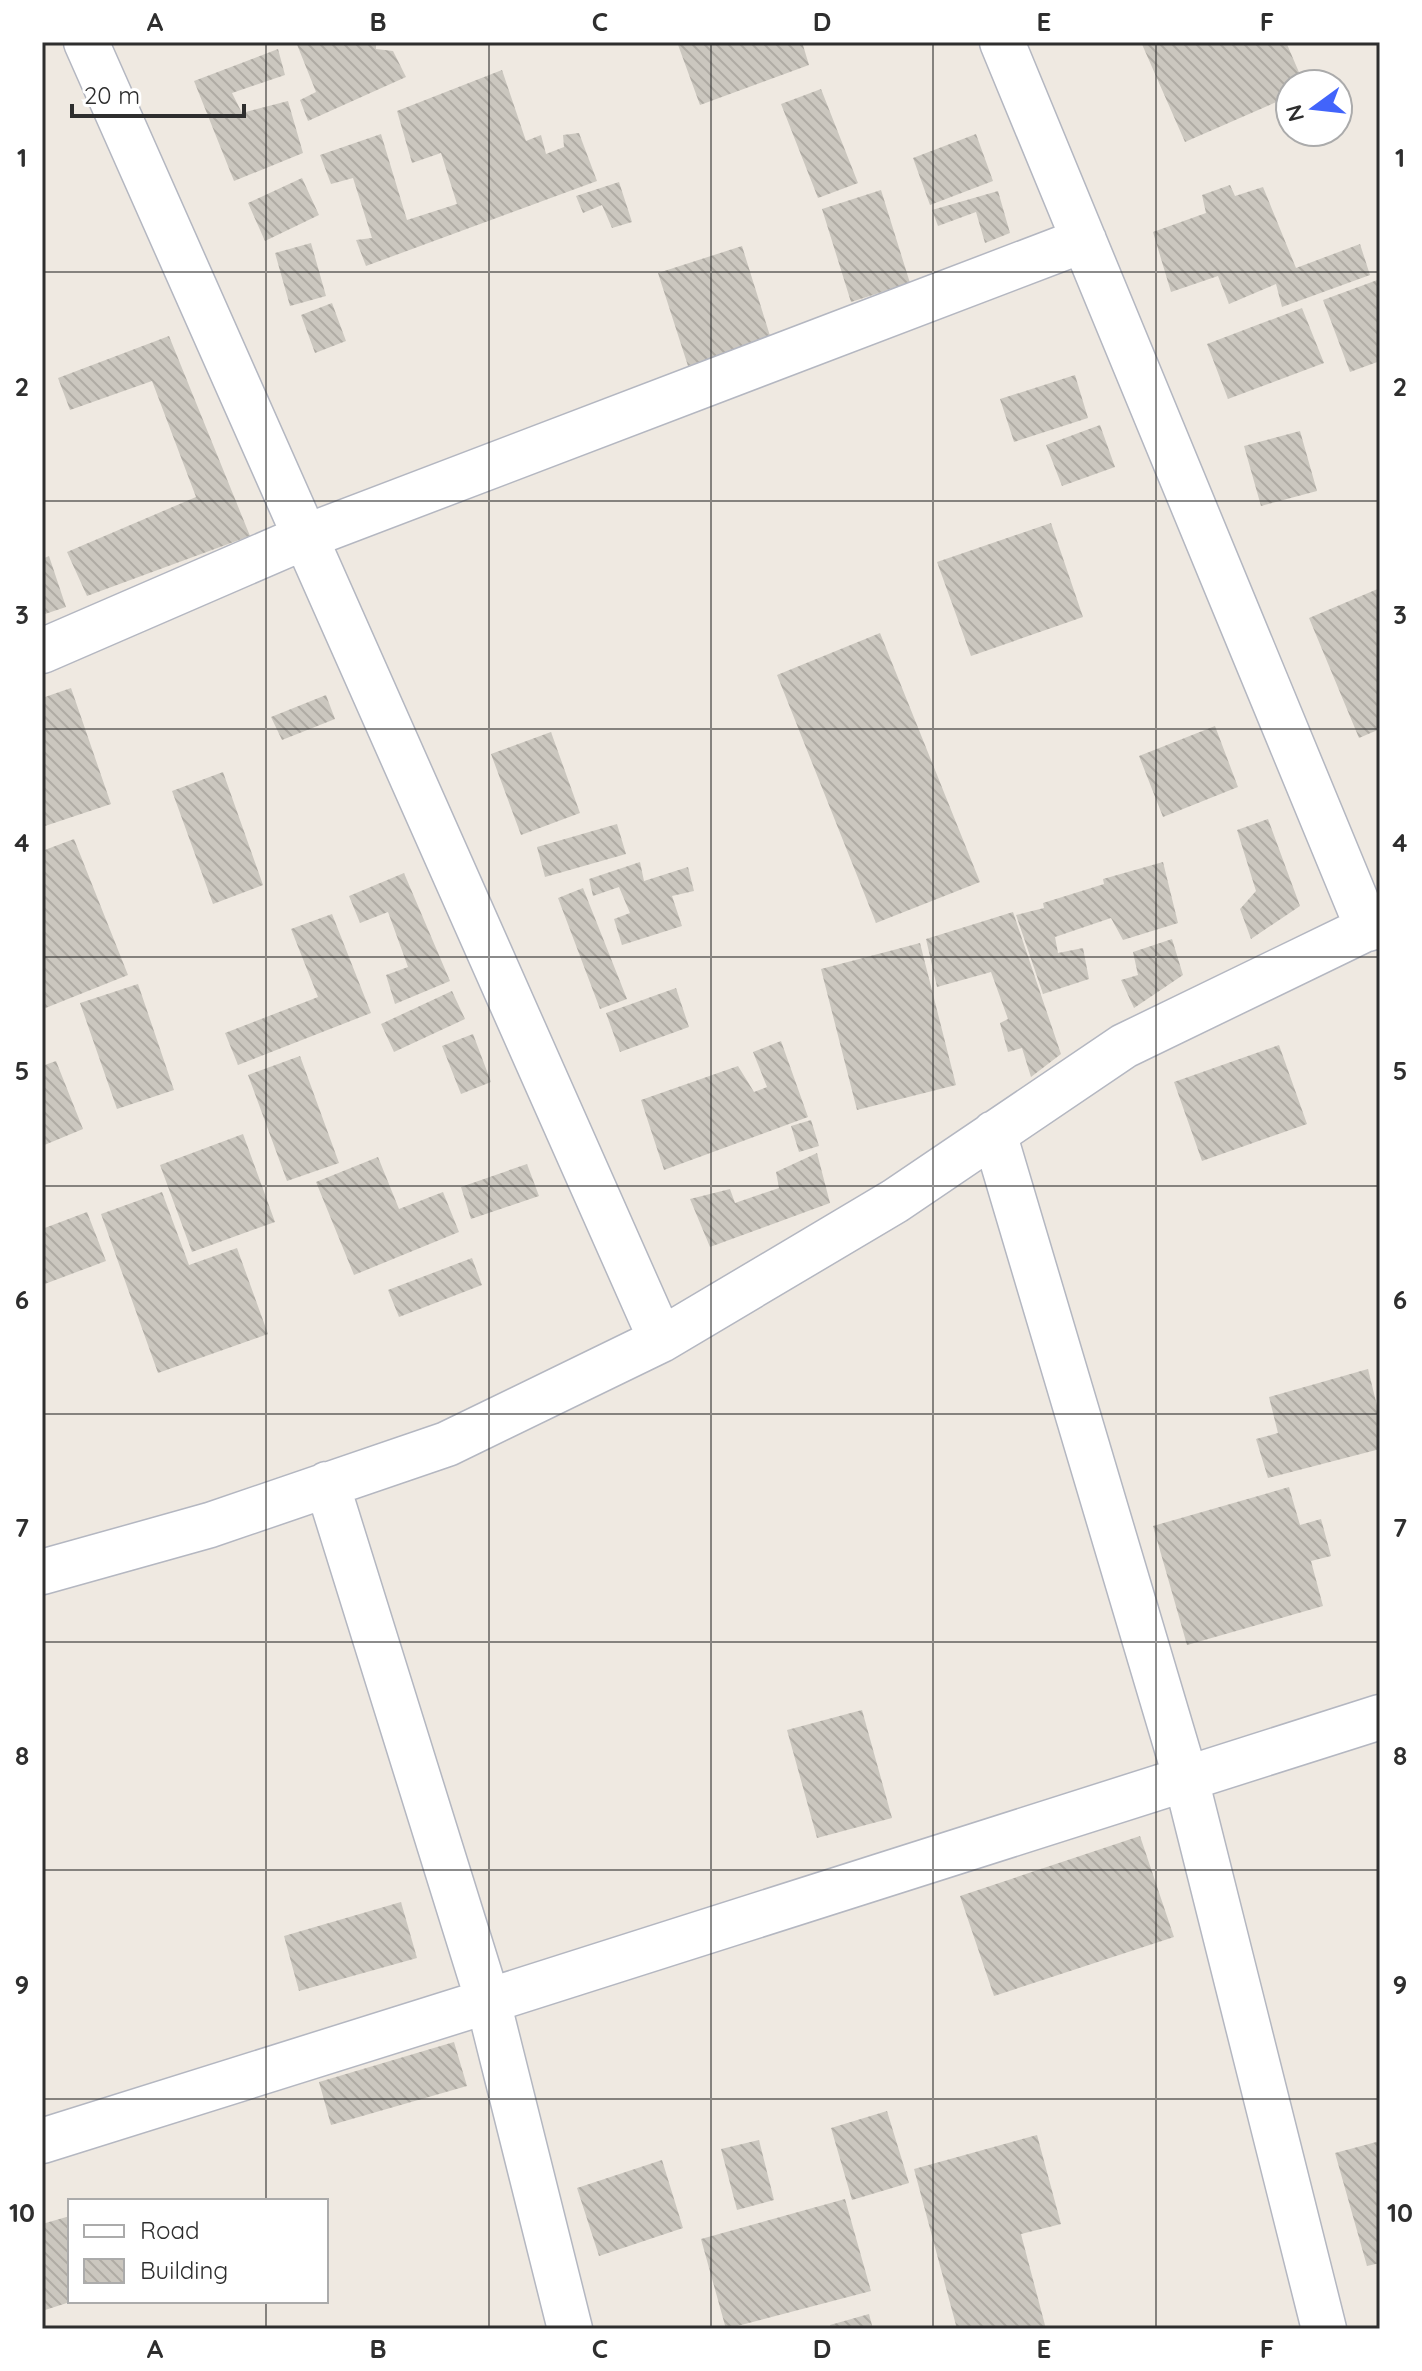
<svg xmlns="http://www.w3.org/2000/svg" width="1422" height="2371" font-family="Quicksand,sans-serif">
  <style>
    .building { fill: url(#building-back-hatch) }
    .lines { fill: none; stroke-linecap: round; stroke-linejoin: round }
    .minor-casing { stroke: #b4b7c1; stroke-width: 47 }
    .minor { stroke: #fff; stroke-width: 44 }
    .grid { fill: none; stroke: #2e2e2e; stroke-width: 2; stroke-opacity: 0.55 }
    .neatline { fill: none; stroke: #2e2e2e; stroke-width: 3 }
    .grid-label { font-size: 26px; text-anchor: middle; font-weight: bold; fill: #2e2e2e }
  </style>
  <defs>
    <pattern id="building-back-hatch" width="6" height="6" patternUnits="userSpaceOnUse" patternTransform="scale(2)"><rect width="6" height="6" fill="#cbc7bf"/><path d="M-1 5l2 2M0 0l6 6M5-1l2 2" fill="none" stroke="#afaba4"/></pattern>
  </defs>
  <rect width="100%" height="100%" fill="#efe9e1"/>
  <!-- building -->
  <path class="building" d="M296,42H376V49L393,51L406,77L308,121L300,100L316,92Z
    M677,42H802L809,65L700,105Z
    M1141,42H1286L1304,84H1290V96L1185,142Z
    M278,49L285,75L232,93L242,113L288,101L303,153L234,181L194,81Z
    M502,70L526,141L541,135L546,154L564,147L563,135L579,133L597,181L366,266L356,240L372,238L353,178L331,184L320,155L381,134L407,220L457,204L441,153L412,163L397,111Z
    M821,89L858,183L818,198L781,104Z
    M976,134L993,181L930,205L913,158Z
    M302,178L319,215L265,241L248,203Z
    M619,182L632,222L612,228L602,205L583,213L576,196Z
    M1230,185L1235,196L1263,187L1296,268L1360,244L1370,275L1282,307L1276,284L1229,304L1218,276L1171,292L1153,232L1206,213L1202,195Z
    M881,190L910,283L851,302L822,209Z
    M998,191L1010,233L985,243L976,212L938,226L932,210Z
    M311,243L326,296L290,306L275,253Z
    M742,246L771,339L688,366L658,273Z
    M1380,279V361L1350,372L1323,300Z
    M332,303L346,341L315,353L301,315Z
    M1302,308L1324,363L1228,399L1207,344Z
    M169,336L250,536L87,596L67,552L196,497L152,381L70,410L58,378Z
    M1075,375L1088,418L1014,442L1000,399Z
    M1100,425L1115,467L1062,486L1046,445Z
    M1300,431L1317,491L1261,506L1244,446Z
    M1051,523L1083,617L971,656L937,562Z
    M49,556L66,607L42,615V559Z
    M1380,588V729L1359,738L1309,618Z
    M880,633L980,882L876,923L777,675Z
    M71,688L111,804L42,827V698Z
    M326,695L335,719L282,740L271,717Z
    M1215,726L1238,787L1163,817L1139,756Z
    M551,732L580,813L521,835L491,754Z
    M223,772L263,885L213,904L172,791Z
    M1268,819L1300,906L1251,939L1240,909L1256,891L1237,830Z
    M617,824L626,854L545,877L537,847Z
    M74,839L128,975L43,1009L42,851Z
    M640,862L644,881L688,867L694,891L672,896L682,926L622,945L614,919L630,913L619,887L593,896L589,879Z
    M1163,862L1178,923L1123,940L1111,918L1055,937L1058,953L1083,948L1089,979L1043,994L1016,915L1044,908L1043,903L1104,884L1103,879Z
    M404,873L450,981L395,1004L386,975L408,967L388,912L360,923L349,896Z
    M583,888L627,999L600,1009L558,898Z
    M1013,912L1061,1054L1031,1077L1022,1048L1008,1052L1000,1023L1008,1019L991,972L937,987L926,939Z
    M332,914L371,1013L238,1065L225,1033L318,997L291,929Z
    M1172,939L1183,975L1134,1008L1121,980L1138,975L1133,952Z
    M920,943L956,1085L857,1110L821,969Z
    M138,984L174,1090L117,1109L80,1003Z
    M676,988L689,1027L620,1052L606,1013Z
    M452,991L465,1019L394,1052L381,1024Z
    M473,1034L491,1082L461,1094L442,1046Z
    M781,1041L808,1117L664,1170L641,1100L738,1066L754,1092L767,1087L753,1052Z
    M1279,1045L1307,1124L1202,1161L1174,1082Z
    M300,1056L339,1163L287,1181L248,1075Z
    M56,1061L83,1129L42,1146V1066Z
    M811,1120L819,1146L799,1152L791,1126Z
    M243,1134L275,1222L192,1252L160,1165Z
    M817,1153L830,1203L710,1247L690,1199L730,1189L735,1203L779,1188L776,1172Z
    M378,1157L399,1209L443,1192L459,1232L354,1275L316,1182Z
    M527,1164L539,1196L471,1219L461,1187Z
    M162,1192L189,1265L237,1248L268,1334L158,1373L101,1214Z
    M87,1212L106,1261L42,1285V1229Z
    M472,1258L482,1285L399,1317L388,1290Z
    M1368,1369L1380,1418V1449L1268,1478L1256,1439L1278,1433L1269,1397Z
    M1289,1487L1300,1525L1321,1519L1331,1556L1311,1561L1323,1606L1187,1645L1153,1526Z
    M862,1710L892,1818L817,1838L787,1730Z
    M1140,1836L1174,1937L994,1996L960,1896Z
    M401,1902L417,1958L299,1991L284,1936Z
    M454,2042L467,2086L331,2125L319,2082Z
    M887,2111L909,2183L852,2200L831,2128Z
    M1037,2135L1061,2224L1021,2234L1046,2329H957L914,2169Z
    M759,2140L774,2200L737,2210L721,2149Z
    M1380,2141V2263L1367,2266L1335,2153Z
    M662,2160L683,2228L599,2256L577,2188Z
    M845,2199L871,2291L726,2329L701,2239Z
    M70,2216V2302L42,2311V2224Z
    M869,2314L873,2329H831L830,2325Z"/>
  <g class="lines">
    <!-- minor casing -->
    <g class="minor-casing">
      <path id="minor" d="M86,42L661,1340
        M1002,42L1368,929
        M42,651L305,537L1084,240
        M994,1133L1186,1779L1324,2329
        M327,1484L488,2001L570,2329
        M42,1572L210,1525L447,1444L661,1340L895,1201L1124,1046L1380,922
        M42,2141L488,2001L1380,1717"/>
    </g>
    <!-- minor -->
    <use href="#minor" class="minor"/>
  </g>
  <!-- grid -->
  <path class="grid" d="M266,42V2201M489,42V2329M711,42V2329M933,42V2329M1156,42V2329M42,272H1380M42,501H1380M42,729H1380M42,957H1380M42,1186H1380M42,1414H1380M42,1642H1380M42,1870H1380M42,2099H1380M266,2301V2329"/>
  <!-- border -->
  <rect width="1422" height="2371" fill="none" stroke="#ffffff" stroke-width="88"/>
  <!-- legend -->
  <rect x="68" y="2199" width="260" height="104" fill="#ffffff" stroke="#ababab" stroke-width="2"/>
  <rect x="84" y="2225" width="40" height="12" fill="#ffffff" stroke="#ababab" stroke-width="2"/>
  <text x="140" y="2239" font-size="24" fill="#2e2e2e">Road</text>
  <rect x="84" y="2259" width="40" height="24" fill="url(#building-back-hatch)" stroke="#ababab" stroke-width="2"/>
  <text x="140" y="2279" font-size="24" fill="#2e2e2e">Building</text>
  <!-- north arrow -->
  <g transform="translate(1314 108) rotate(255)"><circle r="38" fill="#ffffff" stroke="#ababab" stroke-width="2"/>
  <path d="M0-6L14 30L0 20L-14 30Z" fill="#4264fb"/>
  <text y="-12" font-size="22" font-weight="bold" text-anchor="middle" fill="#2e2e2e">N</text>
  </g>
  <!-- scale -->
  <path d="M72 104v12h172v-12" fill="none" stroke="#2e2e2e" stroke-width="4"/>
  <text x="84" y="104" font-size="24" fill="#2e2e2e" stroke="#ffffff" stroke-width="6" paint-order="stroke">20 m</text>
  <rect x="44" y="44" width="1334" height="2283" class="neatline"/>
  <g class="grid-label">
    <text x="155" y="31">A</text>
    <text x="378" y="31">B</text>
    <text x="600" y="31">C</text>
    <text x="822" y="31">D</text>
    <text x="1044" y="31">E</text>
    <text x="1267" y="31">F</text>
    <text x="22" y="167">1</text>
    <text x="1400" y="167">1</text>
    <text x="22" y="396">2</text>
    <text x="1400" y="396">2</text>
    <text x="22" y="624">3</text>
    <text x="1400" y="624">3</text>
    <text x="22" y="852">4</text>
    <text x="1400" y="852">4</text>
    <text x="22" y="1080">5</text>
    <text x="1400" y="1080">5</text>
    <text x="22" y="1309">6</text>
    <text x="1400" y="1309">6</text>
    <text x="22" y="1537">7</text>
    <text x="1400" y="1537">7</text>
    <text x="22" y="1765">8</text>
    <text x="1400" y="1765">8</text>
    <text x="22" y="1994">9</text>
    <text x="1400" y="1994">9</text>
    <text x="22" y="2222">10</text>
    <text x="1400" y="2222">10</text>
    <text x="155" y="2358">A</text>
    <text x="378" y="2358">B</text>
    <text x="600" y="2358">C</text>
    <text x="822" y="2358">D</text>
    <text x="1044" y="2358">E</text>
    <text x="1267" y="2358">F</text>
  </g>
</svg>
